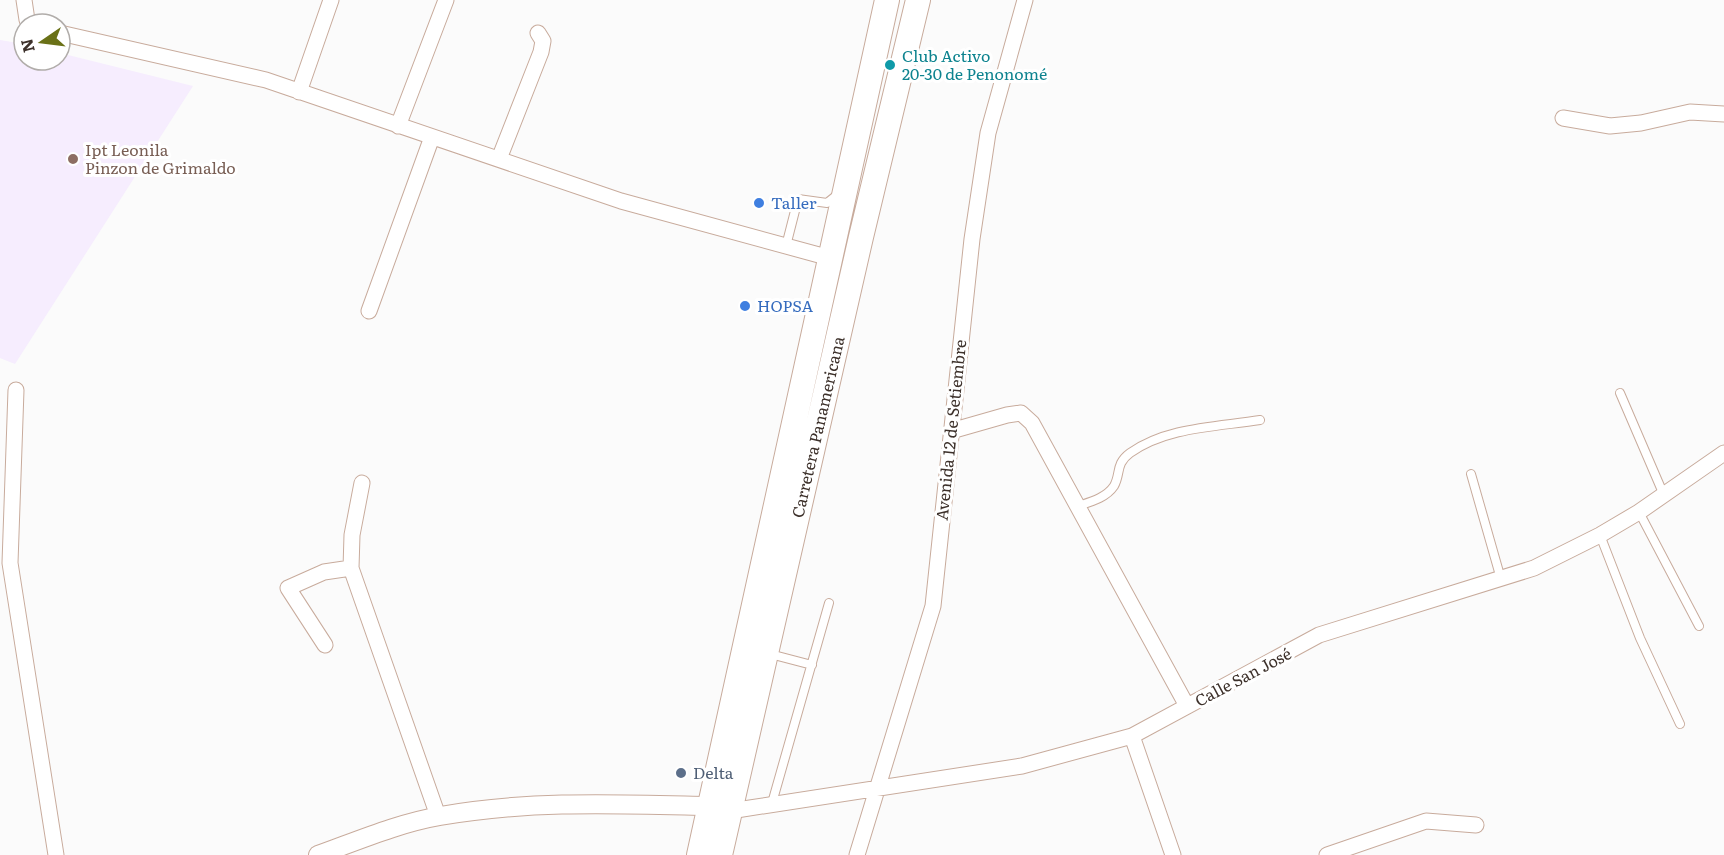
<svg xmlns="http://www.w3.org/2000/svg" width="1724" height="855" font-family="Literata,serif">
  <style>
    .education { fill: #f6edfe }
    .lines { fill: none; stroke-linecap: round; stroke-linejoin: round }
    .service-casing { stroke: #c8ab9c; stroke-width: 10 }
    .minor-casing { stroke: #c8ab9c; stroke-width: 17 }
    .tertiary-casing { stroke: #c8ab9c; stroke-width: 20 }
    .trunk-casing { stroke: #c8ab9c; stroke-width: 26 }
    .service { stroke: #fff; stroke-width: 8 }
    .minor { stroke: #fff; stroke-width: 15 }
    .tertiary { stroke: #fff; stroke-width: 18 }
    .trunk { stroke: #fff; stroke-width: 24 }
    .culture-dot { fill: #0f9aa8; stroke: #fff; stroke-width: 2 }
    .education-dot { fill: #8d6e63; stroke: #fff; stroke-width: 2 }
    .shop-dot { fill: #3f7fe0; stroke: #fff; stroke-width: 2 }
    .service-dot { fill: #5c6f8a; stroke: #fff; stroke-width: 2 }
    .labels { text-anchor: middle; stroke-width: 6; stroke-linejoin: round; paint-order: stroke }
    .culture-label { font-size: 16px; fill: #0d838f; stroke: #fff; text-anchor: start }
    .education-label { font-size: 16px; fill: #785e54; stroke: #fff; text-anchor: start }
    .shop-label { font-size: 16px; fill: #366cbe; stroke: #fff; text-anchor: start }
    .street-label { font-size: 16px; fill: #3d312b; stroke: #fff }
    .service-label { font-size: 16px; fill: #4e5e75; stroke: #fff; text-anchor: start }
  </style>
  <rect width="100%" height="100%" fill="#fbfbfb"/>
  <!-- education -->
  <path class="education" d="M0,40L24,44V60H60V53L193,86L15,364L0,358Z"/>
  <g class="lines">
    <!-- service casing -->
    <g class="service-casing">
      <path id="service" d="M786,246L798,199L827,203L837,195
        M1620,393L1663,493
        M1471,474L1501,579
        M1078,506C1090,502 1106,498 1114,486C1121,474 1115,464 1130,453C1167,427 1216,427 1260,420
        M1639,512L1699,626
        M1600,535L1640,638L1680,724
        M770,654L812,665
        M772,803L829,603"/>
    </g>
    <!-- minor casing -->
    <g class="minor-casing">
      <path id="minor" d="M24,0L27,20L32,24
        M60,33L266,80L621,201L830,258
        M299,92L331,0
        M1563,118L1610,126L1641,123L1690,112L1724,114
        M398,126L446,0
        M499,159L541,52L543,41L538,33
        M369,311L432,137
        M16,390L10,563L56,855
        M951,431L1007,415L1021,413L1032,423L1187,706
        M362,483L352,535L351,568L438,816
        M325,645L288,588L324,572L351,568
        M1132,736L1173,855
        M730,811L1022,766L1132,736L1319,635L1534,568L1600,535L1639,512L1724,453
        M857,855L933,606L972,239L988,133L1025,0
        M1327,855L1426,821L1476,825"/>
    </g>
    <!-- tertiary casing -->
    <g class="tertiary-casing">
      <path id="tertiary" d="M318,855C357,841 399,823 440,816C529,800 619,804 710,806"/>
    </g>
    <!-- trunk casing -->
    <g class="trunk-casing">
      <path id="trunk" d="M699,855L887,0
        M720,855L861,237L918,0"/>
    </g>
    <!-- service -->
    <use href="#service" class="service"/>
    <!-- minor -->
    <use href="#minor" class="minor"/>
    <!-- tertiary -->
    <use href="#tertiary" class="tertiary"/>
    <!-- trunk -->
    <use href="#trunk" class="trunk"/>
  </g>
  <!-- markers -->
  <circle class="culture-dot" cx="890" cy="65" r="6"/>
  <circle class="education-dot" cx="73" cy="159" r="6"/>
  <g class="shop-dot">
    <circle cx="759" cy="203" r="6"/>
    <circle cx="745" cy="306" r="6"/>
  </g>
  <circle class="service-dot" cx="681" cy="773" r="6"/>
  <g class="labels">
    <!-- culture labels -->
    <g class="culture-label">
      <text x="902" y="62">Club Activo<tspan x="902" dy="18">20-30 de Penonomé</tspan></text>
    </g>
    <!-- education labels -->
    <g class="education-label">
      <text x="85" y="156">Ipt Leonila<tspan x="85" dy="18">Pinzon de Grimaldo</tspan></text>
    </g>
    <!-- shop labels -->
    <g class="shop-label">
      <text x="771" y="209">Taller</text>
      <text x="757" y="312">HOPSA</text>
    </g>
    <!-- street labels -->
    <g class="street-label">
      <text transform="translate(818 427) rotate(-77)" y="6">Carretera Panamericana</text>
      <text transform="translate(951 430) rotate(-84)" y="6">Avenida 12 de Setiembre</text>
      <text transform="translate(1243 677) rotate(-28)" y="6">Calle San José</text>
    </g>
    <!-- service labels -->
    <g class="service-label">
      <text x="693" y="779">Delta</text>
    </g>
  </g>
  <!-- north arrow -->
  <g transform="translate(42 42) rotate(256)"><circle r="28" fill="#ffffff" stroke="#b1adaa" stroke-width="1.5"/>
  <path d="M0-4.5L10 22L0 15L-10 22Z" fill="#6a7117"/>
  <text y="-9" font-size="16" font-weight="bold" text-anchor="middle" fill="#3d312b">N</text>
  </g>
</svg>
